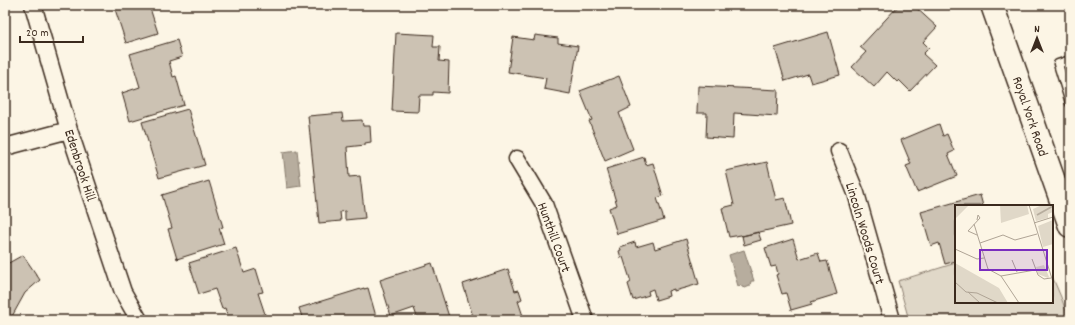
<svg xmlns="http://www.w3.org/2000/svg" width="1075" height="325" font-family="Dekko,sans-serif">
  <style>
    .green { fill: #e0d8c8; stroke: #8e8173 }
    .water { fill: #b7ad9e; stroke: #85796b }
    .building { fill: #ccc2b3; stroke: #3b2a1e }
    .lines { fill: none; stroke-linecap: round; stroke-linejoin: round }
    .service-casing { stroke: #3b2a1e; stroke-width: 11 }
    .minor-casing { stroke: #3b2a1e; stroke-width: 19 }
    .secondary-casing { stroke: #3b2a1e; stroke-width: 25 }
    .service { stroke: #fcf5e5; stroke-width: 8 }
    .minor { stroke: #fcf5e5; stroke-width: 16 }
    .secondary { stroke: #fcf5e5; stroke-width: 22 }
    .labels { text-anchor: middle; stroke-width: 4; stroke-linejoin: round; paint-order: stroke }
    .street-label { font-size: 14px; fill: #3b2a1e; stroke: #fcf5e5 }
    .inset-river { fill: none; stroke: #b7ad9e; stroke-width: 2 }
    .inset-road { fill: none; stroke: #afa495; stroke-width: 1 }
    .view { fill: #7b2cbf; fill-opacity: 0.15; stroke: #7b2cbf; stroke-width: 2 }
    .inset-edge { fill: none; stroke: #3b2a1e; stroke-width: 2 }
  </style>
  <rect width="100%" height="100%" fill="#fcf5e5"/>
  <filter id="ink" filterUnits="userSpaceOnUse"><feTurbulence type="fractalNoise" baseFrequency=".025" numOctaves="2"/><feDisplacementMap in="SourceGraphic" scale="8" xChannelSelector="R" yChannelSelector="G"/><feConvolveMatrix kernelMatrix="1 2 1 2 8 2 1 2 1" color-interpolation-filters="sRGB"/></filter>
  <g filter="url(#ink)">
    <!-- green -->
    <path class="green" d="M956,263V302H1052V276L1061,297L1069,320H909L898,281Z"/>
    <!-- water -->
    <path class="water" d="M297,150L301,186L287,188L283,152Z
      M744,250L754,281H751L750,286L745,288L742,287L741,285L738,286L729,255Z"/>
    <!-- building -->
    <path class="building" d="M117,5H149L158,33L126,43L114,6Z
      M899,5H913L937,27L923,42L929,48L923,54L935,65L910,91L899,80L897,82L887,72L874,87L852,67L866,52L860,47Z
      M828,32L840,75L811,83L808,74L785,81L775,48Z
      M396,33L434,35L433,47H440L439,61L449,62L448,93L433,92V95H419L418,112L392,111Z
      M535,35L558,38V43L578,46L570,94L544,89L546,78L508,72L513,37L534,40Z
      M177,40L182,57L169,61L173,77L176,76L184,105L130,121L122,93L140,87L130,54Z
      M619,76L631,107L619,113L633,149L605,161L589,121L592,120L580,91Z
      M698,86L778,90L777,116L734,113L733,139L706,137L707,113H697Z
      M188,109L205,165L159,178L142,122Z
      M342,113L343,121L362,120L363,126H370L371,142L365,143V145L347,147L349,177L360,176L365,218L345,220V211L340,212L341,221L319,223L308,116Z
      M939,124L943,136L947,134L954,151L948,154L957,176L917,192L906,166L911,164L901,140Z
      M644,157L646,165L653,163L663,196L657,198L664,220L617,234L609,208L617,205L606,169Z
      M767,162L776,200L785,198L791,225L742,236L741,235L729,237L722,208L734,205L726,171Z
      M209,181L223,227L219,228L224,244L177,259L168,229L172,228L162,195Z
      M980,195L983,206H956V261L945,264L939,243L931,246L921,212Z
      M758,232L761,240L744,245L742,236Z
      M686,239L699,284L674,291V289L668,291L669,296L656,300L653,289L648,291L649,295L633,300L628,284L631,282L623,257L621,258L619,251L621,250L620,247L635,242L636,247L653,242L655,249Z
      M793,239L799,259L818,253L821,262L827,261L837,294L811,302L812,304L791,310L786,293L782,294L776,275L778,274L776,266L771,267L765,248Z
      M236,248L244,273L256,269L263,292L258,293L265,314L256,317L257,320H229L225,308L222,309L215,289L199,294L189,263Z
      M23,255L40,280L25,293L10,320H5V265Z
      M432,263L450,320H418L414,308L391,316L380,280Z
      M508,269L515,291L519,290L522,299L518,301L524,319L474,320L463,284Z
      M364,288V289L368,288L377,320H303L299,308Z"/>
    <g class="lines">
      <!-- service casing -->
      <g class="service-casing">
        <path id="service" d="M1070,60L1058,64L1070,103"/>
      </g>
      <!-- minor casing -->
      <g class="minor-casing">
        <path id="minor" d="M33,5L69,130L123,292L139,320
          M5,147L69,130
          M839,151L856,193L892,320
          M517,159L544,204L585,320"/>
      </g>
      <!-- secondary casing -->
      <g class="secondary-casing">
        <path id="secondary" d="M992,5L1070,226"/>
      </g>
      <!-- service -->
      <use href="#service" class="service"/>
      <!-- minor -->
      <use href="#minor" class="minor"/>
      <!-- secondary -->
      <use href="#secondary" class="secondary"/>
    </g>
  </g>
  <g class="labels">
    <!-- street labels -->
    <g class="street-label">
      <text transform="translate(1031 116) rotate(71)" y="5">Royal York Road</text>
      <text transform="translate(81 165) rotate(72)" y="5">Edenbrook Hill</text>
      <text transform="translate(866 233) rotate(73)" y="5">Lincoln Woods Court</text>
      <text transform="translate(555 237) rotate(70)" y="5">Hunthill Court</text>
    </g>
  </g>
  <!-- overview -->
  <g transform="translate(955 205)">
    <rect width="98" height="98" fill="#fcf5e5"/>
    <path d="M0,0H14L0,14ZM45,0H72L74,9L46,18ZM87,0H98V7L93,9V13L81,16L78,4ZM98,15V39L88,42L83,21ZM0,58L44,83L53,98H0ZM89,60L94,72L93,73L83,69L81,62Z" fill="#e0d8c8"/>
    <path class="inset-river" d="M82,10L98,1"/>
    <path class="inset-road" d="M74,0L98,77M22,15L23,10L25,13L13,26L22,30M79,18L98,12M19,19L33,64L46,71L64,98M25,38L48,30L60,35L82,29M0,44L22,54L29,53M77,54L83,70L89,74L96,73M57,55L62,67M46,71L80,65M0,77L11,87L22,88L43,98M13,87L25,98"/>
    <path class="view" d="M25,45H92V65H25Z"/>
    <rect width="98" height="98" class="inset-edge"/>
  </g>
  <!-- margin -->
  <rect width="1075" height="325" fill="none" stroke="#fcf5e5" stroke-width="20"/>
  <rect x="10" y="10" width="1055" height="305" fill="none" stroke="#3b2a1e" stroke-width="1.5" filter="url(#ink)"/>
  <!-- north arrow -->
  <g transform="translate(1037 38)" stroke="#fcf5e5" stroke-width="3" paint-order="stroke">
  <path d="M0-3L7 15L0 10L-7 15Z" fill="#3b2a1e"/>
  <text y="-6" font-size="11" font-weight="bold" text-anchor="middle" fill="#3b2a1e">N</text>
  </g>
  <!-- scale -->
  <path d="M20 36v6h63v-6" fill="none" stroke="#3b2a1e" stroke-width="2"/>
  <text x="26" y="36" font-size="12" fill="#3b2a1e" stroke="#fcf5e5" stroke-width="3" paint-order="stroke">20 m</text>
</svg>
